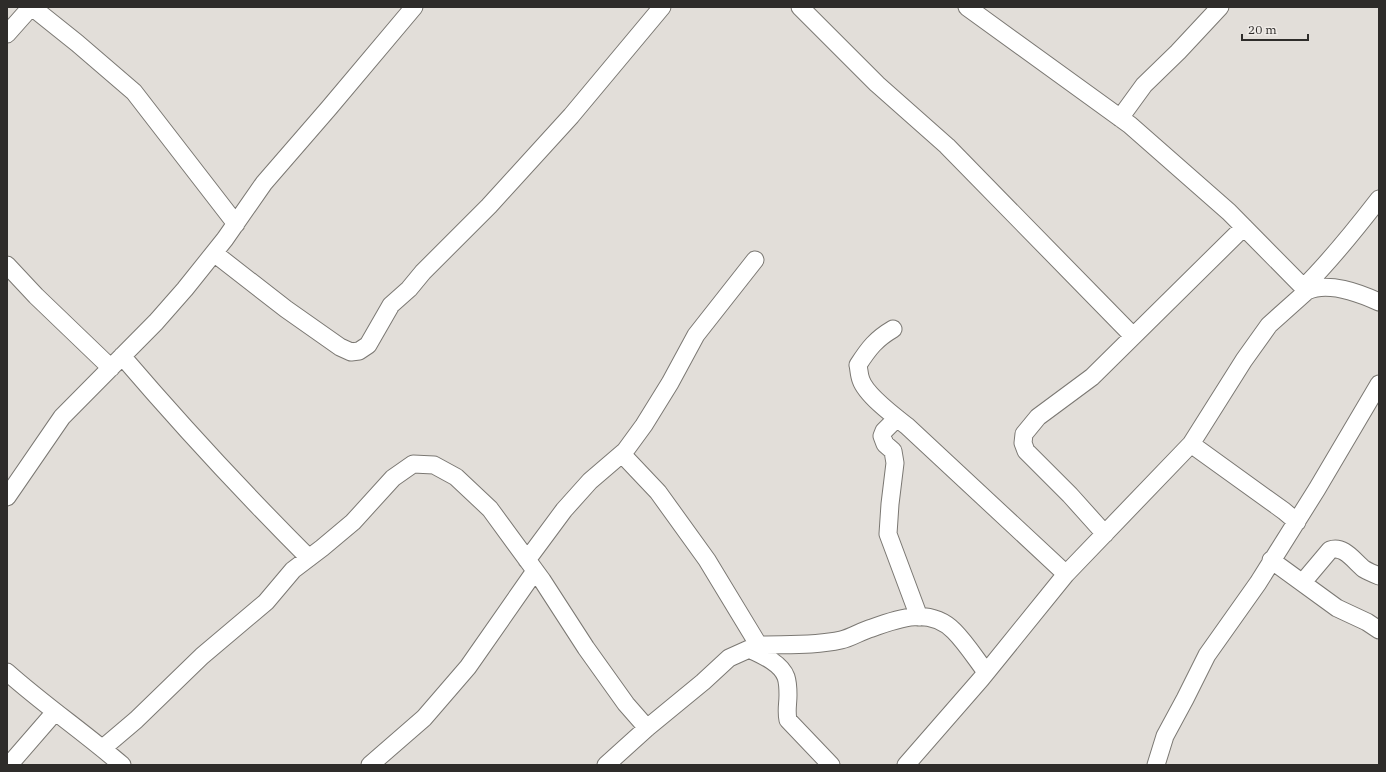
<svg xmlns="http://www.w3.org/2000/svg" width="1386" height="772" font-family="'IBM Plex Serif',serif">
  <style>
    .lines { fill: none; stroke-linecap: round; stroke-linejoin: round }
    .street-casing { stroke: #7b7873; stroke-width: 19 }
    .street { stroke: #fff; stroke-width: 17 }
  </style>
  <rect width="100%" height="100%" fill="#e2ded9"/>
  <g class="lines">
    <!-- street casing -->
    <g class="street-casing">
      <path id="street" d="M32,7L77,43L134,92L236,224
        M800,7L877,84L947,146L1133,336
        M967,7L1130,125L1229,212L1307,291
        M7,34L31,7
        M1120,118L1144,85L1178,52L1220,7
        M214,253L286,309L340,347L351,352L359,351L368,345L391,305L409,289L423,272L489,206L571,116L662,7
        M7,265L36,296L111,368
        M1304,287C1331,260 1355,230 1379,199
        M893,329C876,339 869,348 858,365C859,369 859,375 861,380C866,395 894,416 907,426L1066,574
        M122,356C182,426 244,493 309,558
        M897,418L884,431L882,436L885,444L893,451L895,463L890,504L888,534L919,617
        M1191,444L1284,511L1297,522
        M622,454L658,492L707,560L764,654
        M7,497L62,417L156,322L185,289L225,239L264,183L329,108L414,7
        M1105,534L1070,495L1026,451L1023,443L1024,434L1038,417L1092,377L1244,227
        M527,560L564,510L590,481L625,451L644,425L670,383L696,335L755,260
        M1271,560L1337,608L1367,622L1379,630
        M1303,582L1330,550C1344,545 1354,561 1364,569C1369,572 1374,574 1379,576
        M759,645C786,644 814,646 841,640C851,638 861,631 872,628C899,618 930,607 954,631C966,643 976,659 986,672
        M7,672C44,705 85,733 122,765
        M103,748L136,720L202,656L266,602L293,570L322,548L353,522L393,478L413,464L434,465L456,477L490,509L542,580L586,648L626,704L647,728
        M9,765L55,712
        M370,765L424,718L468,667L535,571
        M606,765L647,728L703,682L729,658L749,649C762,655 781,663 786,677C788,683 788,689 788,695C788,705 786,710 788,720L831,765
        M906,765L981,679L1066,574L1191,444L1244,360L1269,325L1307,291C1328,281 1359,293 1379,302
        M1156,765L1165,736L1185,699L1207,655L1258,583L1317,489L1379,384"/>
    </g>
    <!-- street -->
    <use href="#street" class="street"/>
  </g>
  <!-- border -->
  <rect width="1386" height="772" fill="none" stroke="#2e2c2a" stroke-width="16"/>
  <!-- scale -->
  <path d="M1242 34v6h66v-6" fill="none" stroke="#2e2c2a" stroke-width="2"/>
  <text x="1248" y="34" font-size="12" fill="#2e2c2a" stroke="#efebe7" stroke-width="3" paint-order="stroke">20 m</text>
</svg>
